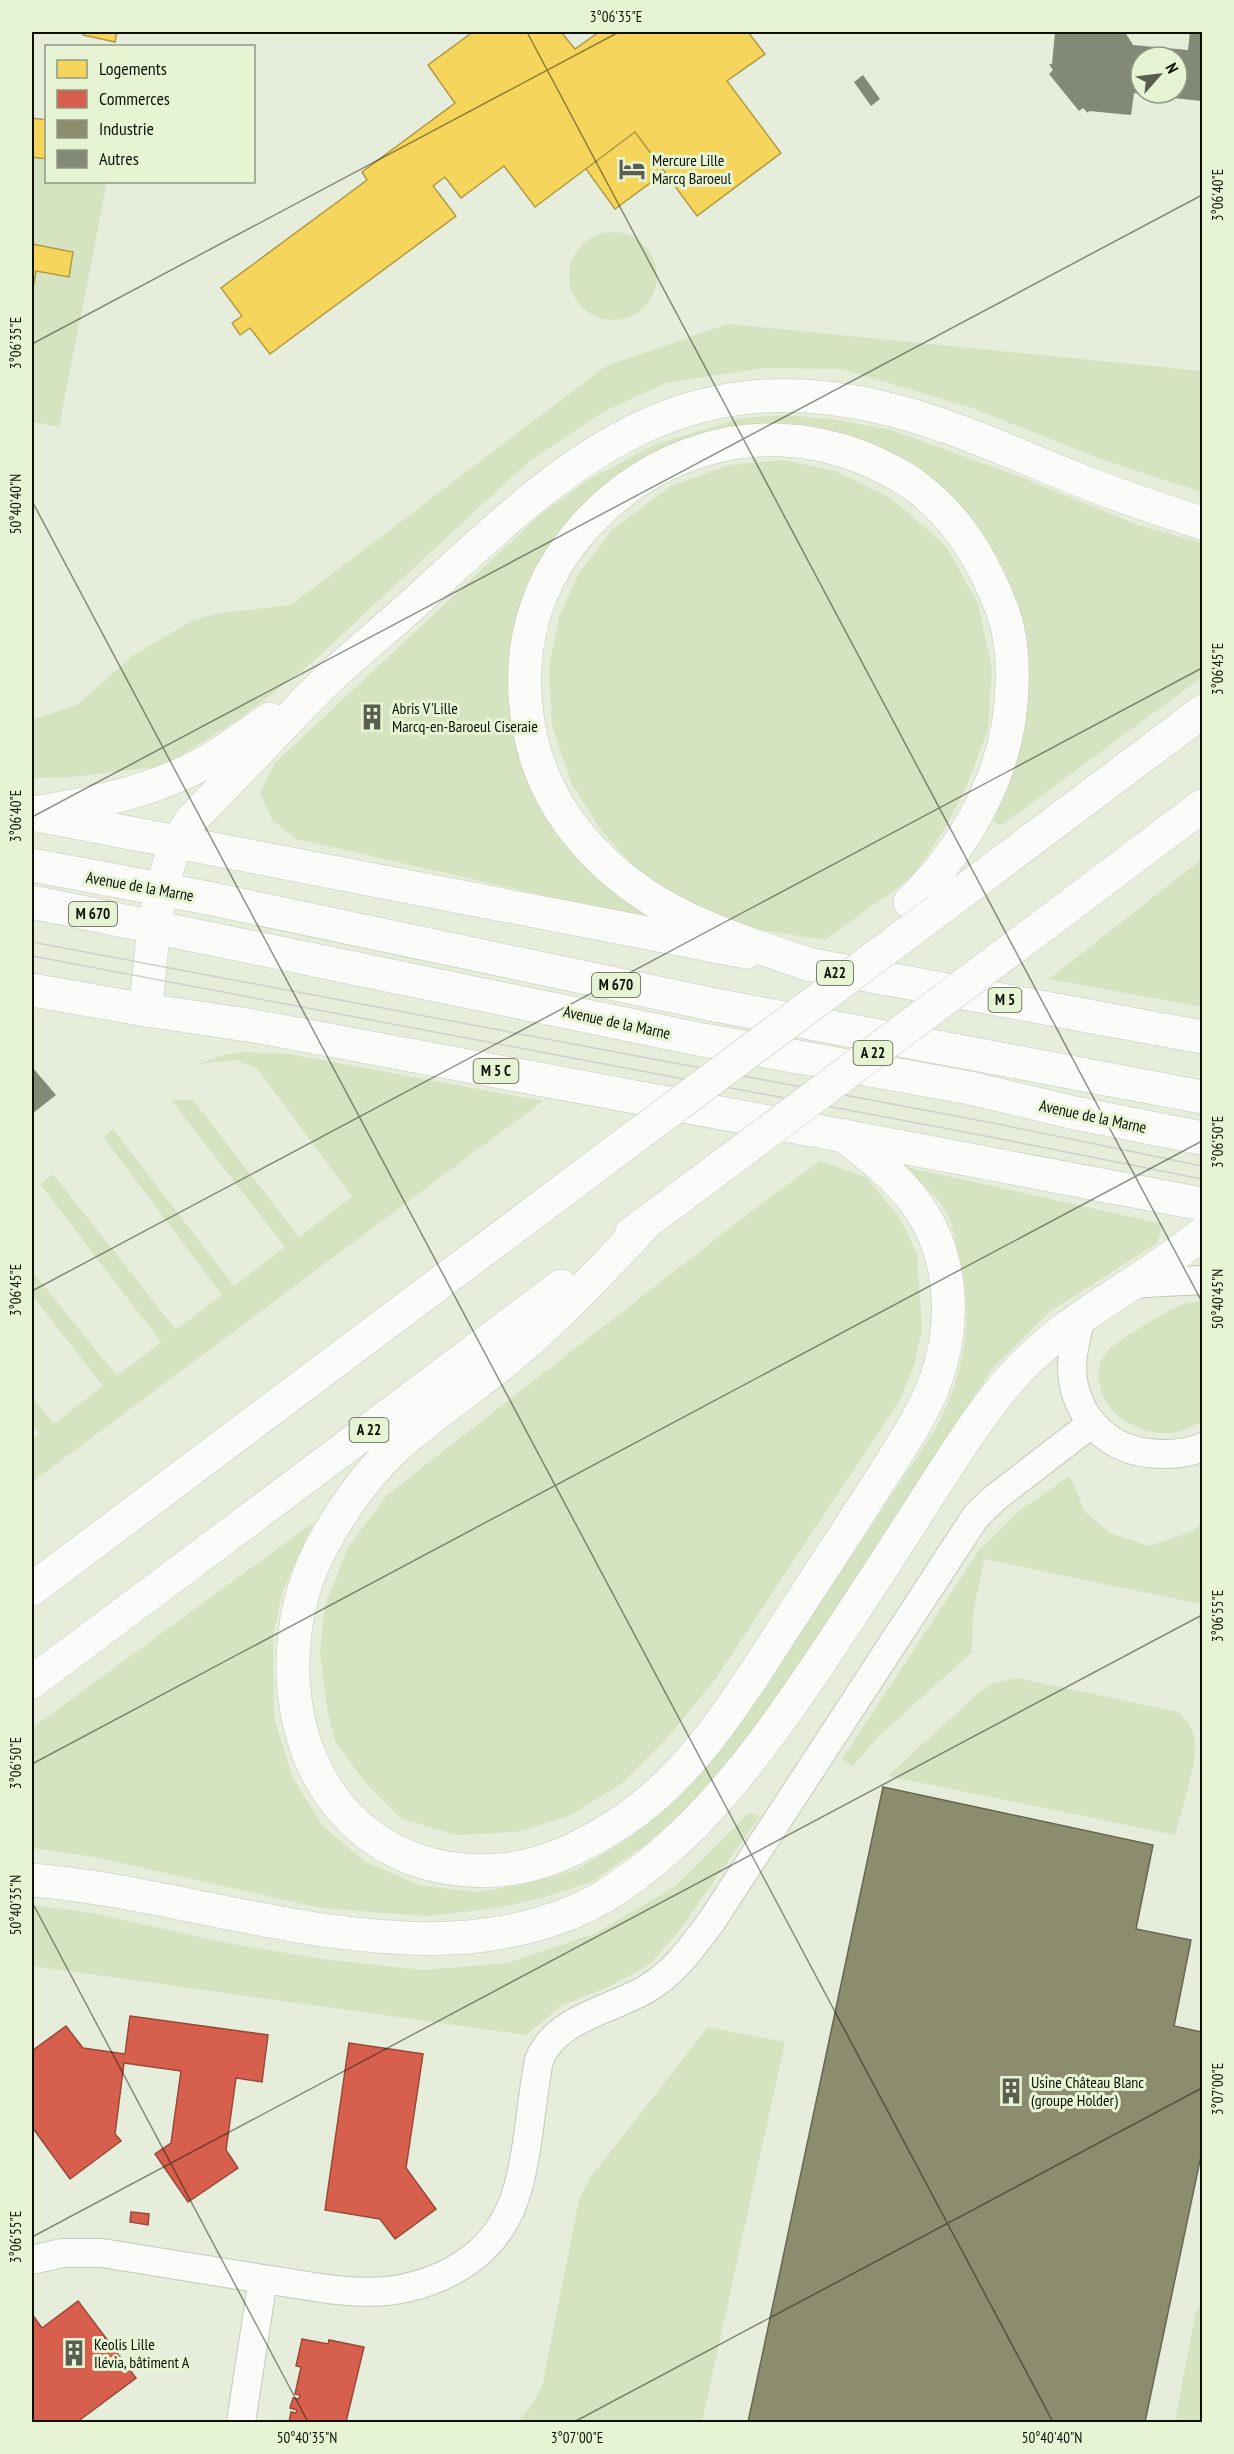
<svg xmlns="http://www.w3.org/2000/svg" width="1234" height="2454" font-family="'PT Sans Narrow',sans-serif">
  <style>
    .green { fill: #d6e3c0 }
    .homes { fill: #f6d55c; stroke: #b09a42; stroke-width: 1.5 }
    .shops { fill: #d6604d; stroke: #9a4838; stroke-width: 1.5 }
    .industry { fill: #8c8c6e; stroke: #66674f; stroke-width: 1.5 }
    .building { fill: #838977 }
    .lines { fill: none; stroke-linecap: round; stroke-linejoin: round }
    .street-casing { stroke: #c4cabb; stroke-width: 30 }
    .secondary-casing { stroke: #c4cabb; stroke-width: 34 }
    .primary-casing { stroke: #c4cabb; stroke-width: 34 }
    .highway-casing { stroke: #c4cabb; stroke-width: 34 }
    .street { stroke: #fbfcfa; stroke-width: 28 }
    .secondary { stroke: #fbfcfa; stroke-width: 33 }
    .primary { stroke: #fbfcfa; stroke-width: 33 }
    .highway { stroke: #fbfcfa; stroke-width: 33 }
    .tram { stroke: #ced0cc; stroke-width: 1.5 }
    .highway-bridge-casing { stroke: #c4cabb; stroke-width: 34; stroke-linecap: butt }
    .highway-bridge { stroke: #fbfcfa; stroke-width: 33 }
    .ticks { fill: none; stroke: #0d1107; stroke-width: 1.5; stroke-opacity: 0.45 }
    .labels { text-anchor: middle; stroke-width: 6; stroke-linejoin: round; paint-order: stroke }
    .shield { fill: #e7f4d4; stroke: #4e5544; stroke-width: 1.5 }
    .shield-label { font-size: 15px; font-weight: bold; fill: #0d1107 }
    .poi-label { font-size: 16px; fill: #0d1107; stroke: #e7f4d4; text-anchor: start }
    .street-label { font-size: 16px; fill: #0d1107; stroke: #e7f4d4 }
    .neatline { fill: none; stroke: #0d1107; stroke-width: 2 }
    .ticks-label { font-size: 15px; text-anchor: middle; fill: #0d1107 }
  </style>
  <rect width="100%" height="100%" fill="#e6eddb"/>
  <!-- green -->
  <path class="green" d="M32,157L46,159V182H107L59,427L32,422Z
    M569 276a44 44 0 1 1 88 0a44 44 0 1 1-88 0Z
    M728,324L1202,371V492L1109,462L972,408L842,369L763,368L666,383L605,411L528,462L307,667L239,719L164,766L73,777L32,778V720L77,705L132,656L193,620L220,613L291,605L606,366Z
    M787,415L838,420L891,430L1013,474L1135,524L1202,543V677L1002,825L994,822V810L1025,680L940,491L738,433L547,557L523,754L651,920L297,839L272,820L260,792L275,763L540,515L588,480L654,445L742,418Z
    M783,460L835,471L891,498L945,545L978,603L992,669L988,729L966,788L944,830L912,877L825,940L756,929L700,907L639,873L601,830L571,783L552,726L549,666L559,617L579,573L613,529L671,486L729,465Z
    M1202,859V1007L1049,979Z
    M245,1052L289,1054L543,1101L32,1482V1440L39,1434L32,1424V1396L54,1424L103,1386L32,1295V1271L117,1376L161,1342L40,1184L53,1174L176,1330L222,1295L103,1137L113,1129L234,1286L285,1247L171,1100H193L299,1237L352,1197L257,1068L235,1060L199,1064L222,1055Z
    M820,1161L866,1177L900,1218L917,1254L922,1329L915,1362L900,1400L716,1678L667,1738L621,1784L569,1816L517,1832L456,1835L402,1819L363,1780L335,1741L327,1709L320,1652L325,1606L348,1547L387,1495L749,1213Z
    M906,1167L1163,1224L1157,1243L1048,1313L992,1369L786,1686L737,1750L692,1803L647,1844L591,1882L545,1897L497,1908L428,1916L320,1908L95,1857L32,1848V1728L314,1522L282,1593L273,1637L274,1718L293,1778L322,1825L365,1862L422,1886L477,1892L530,1883L576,1870L628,1839L677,1799L724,1747L935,1430C967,1370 975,1313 957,1247C954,1236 952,1221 946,1212C936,1195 919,1181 906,1167Z
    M1202,1300V1421C1195,1425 1186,1430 1177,1432C1140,1440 1094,1409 1099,1369C1100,1360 1106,1352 1113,1346C1126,1336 1165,1312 1180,1305C1187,1303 1195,1302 1202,1300Z
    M1070,1476L1085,1512L1110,1533L1149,1546L1193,1531L1202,1522V1624L1198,1623L1201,1604L984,1559L973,1613L972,1652L879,1736L852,1767L842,1759L980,1549L1016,1513Z
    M1018,1678L1179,1712C1186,1719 1192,1727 1194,1736C1199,1761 1181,1810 1175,1835L888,1776L976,1695L993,1683Z
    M749,1813L760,1816L679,1931L649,1965L610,1986L561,2006L526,2035L32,1966V1905L93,1913L232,1944L323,1959L423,1970L508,1963L596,1933L674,1887Z
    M708,2027L785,2042L702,2422H518L535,2400L543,2383L579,2199L590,2178Z
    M1202,2304V2422H1177L1176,2416L1196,2311Z"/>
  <!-- homes -->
  <path class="homes" d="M84,32H117L115,42L83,35Z
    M473,32H561L575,49L599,32H748L765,54L727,81L781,153L697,216L635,132L535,207L504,166L461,198L445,177L433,186L456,216L270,354L250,328L240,335L232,323L242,316L221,288L367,180L362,172L455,103L428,65Z
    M32,118L46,120V159L32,157Z
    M635,132L665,172L615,209L586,169Z
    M32,244L73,252L69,277L36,271L32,295Z"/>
  <!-- shops -->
  <path class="shops" d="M130,2016L268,2035L262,2082L236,2078L226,2150L238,2168L188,2202L155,2154L171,2143L181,2071L124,2063L115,2134L121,2141L70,2179L32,2127V2051L66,2026L83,2048L125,2054Z
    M349,2043L423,2054L406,2168L436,2209L395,2239L380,2219L325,2210Z
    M131,2212L149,2214L148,2225L130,2222Z
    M78,2301L136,2378L77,2422H32V2314L42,2328Z
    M302,2339L328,2344L329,2340L364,2347L346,2422H289L291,2412L296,2413L297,2410L290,2408L293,2398L299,2399L300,2395L295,2394L301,2367L296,2366Z"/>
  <!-- industry -->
  <path class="industry" d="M883,1787L1153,1845L1136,1929L1191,1940L1174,2026L1202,2032V2151L1145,2422H748Z"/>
  <!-- building -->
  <path class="building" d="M1055,32H1125L1133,45L1188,50L1190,32H1202V101L1144,95L1177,93V57H1141V94L1134,93L1131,115L1089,111L1088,113L1083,108L1079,111L1049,74L1053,70L1049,64H1052Z
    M863,75L880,99L871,106L854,82Z
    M364,705L383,708L380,728L361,725Z
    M32,1067L56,1095L32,1114Z"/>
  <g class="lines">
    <!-- street casing -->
    <g class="street-casing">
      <path id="street" d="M1128,1284L1202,1280
        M1081,1318C1077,1334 1072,1351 1072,1368C1073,1412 1104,1448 1148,1453C1166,1455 1185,1455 1202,1447
        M32,2260L62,2253H102L263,2279L241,2422
        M263,2279C332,2289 388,2306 454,2270C483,2254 503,2231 514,2200C529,2157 530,2105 539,2060C556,2017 613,2010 648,1988C675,1972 692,1947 711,1922L976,1516L996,1497L1091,1424"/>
    </g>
    <!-- secondary casing -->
    <g class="secondary-casing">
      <path id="secondary" d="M32,814L746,952
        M32,990L146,1010
        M844,1136L1202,1204"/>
    </g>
    <!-- primary casing -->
    <g class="primary-casing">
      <path id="primary" d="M177,843C154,896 151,952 146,1010L254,1026L844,1136
        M32,865L203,897L715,1005L1202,1097
        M32,902L698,1039L970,1088L1075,1113L1202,1138
        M807,964L1202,1037"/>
    </g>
    <!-- highway casing -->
    <g class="highway-casing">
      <path id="highway" d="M32,813C83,805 136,795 184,773C215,759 242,738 270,719
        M177,843L191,820C236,775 279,728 324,683C355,653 390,626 422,596C560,470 668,362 871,405C947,421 1018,456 1090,484C1127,499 1165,511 1202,523
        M941,908L1202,712
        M1040,928L1202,806
        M807,964C751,944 690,926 641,892C578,848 537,791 527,715C518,650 534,589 575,538C645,451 756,416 861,457C880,465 902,475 918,488C960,520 985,564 1003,612C1011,635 1013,660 1012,684C1011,767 969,844 910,902
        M648,1221C605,1267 562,1313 514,1354C476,1386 433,1414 396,1447C365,1476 340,1512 320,1550C300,1589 292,1629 293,1673C296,1792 377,1879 499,1870C541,1867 583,1847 618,1824C690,1778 737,1701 782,1631C818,1576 854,1521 889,1466C906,1439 924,1412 935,1382C957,1323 953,1253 915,1202C896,1176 869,1156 844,1136
        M631,1234L706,1178
        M32,1589L605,1159
        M32,1682L561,1286
        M32,1880C178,1892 319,1948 468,1937C513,1933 564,1920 603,1897C697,1840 764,1746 824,1656C860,1602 895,1548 930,1493C954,1456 978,1417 1007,1383C1060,1319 1139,1286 1202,1234"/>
    </g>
    <!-- street -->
    <use href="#street" class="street"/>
    <!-- secondary -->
    <use href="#secondary" class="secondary"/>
    <!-- primary -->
    <use href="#primary" class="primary"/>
    <!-- highway -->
    <use href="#highway" class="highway"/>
    <!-- tram -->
    <path class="tram" d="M32,942L993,1123L1202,1166
      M32,956L991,1137L1202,1179"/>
    <!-- highway-bridge casing -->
    <g class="highway-bridge-casing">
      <path id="highway-bridge" d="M605,1159L941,908
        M706,1178L1040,928"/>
    </g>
    <!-- highway-bridge -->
    <use href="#highway-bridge" class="highway-bridge"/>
  </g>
  <!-- ticks -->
  <path class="ticks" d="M527,32L1202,1302M32,344L619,32M32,501L1053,2422M32,817L1202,195M32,1291L1202,668M32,1764L1202,1141M32,1902L308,2422M32,2237L1202,1615M574,2422L1202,2088"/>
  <!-- icons -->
  <defs>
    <g id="hotel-bare" transform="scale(2.07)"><path d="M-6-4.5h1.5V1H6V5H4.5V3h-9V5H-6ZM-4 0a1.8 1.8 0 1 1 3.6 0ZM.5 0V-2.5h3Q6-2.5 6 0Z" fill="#595e51" stroke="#e7f4d4" stroke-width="2.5" paint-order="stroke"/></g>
    <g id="building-bare" transform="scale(2.07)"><path d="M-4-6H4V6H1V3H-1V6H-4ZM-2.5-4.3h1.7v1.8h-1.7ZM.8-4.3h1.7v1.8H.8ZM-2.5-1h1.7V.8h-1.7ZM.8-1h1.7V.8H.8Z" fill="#595e51" stroke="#e7f4d4" stroke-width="2.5" paint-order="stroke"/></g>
  </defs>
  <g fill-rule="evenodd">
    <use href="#hotel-bare" x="632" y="169"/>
    <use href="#building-bare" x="372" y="717"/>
    <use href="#building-bare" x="1011" y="2091"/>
    <use href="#building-bare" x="74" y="2353"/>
  </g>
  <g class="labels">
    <!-- shield labels -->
    <g class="shield">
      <rect x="69" y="902" width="48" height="24" rx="4.5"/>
      <rect x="817" y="961" width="36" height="24" rx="4.5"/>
      <rect x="592" y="973" width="48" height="24" rx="4.5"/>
      <rect x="988.5" y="988" width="33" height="24" rx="4.5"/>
      <rect x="853.5" y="1041" width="39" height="24" rx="4.5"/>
      <rect x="473.5" y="1059" width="45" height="24" rx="4.5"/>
      <rect x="349.5" y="1418" width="39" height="24" rx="4.5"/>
    </g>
    <g class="shield-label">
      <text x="93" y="919">M 670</text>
      <text x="835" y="978">A22</text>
      <text x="616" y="990">M 670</text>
      <text x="1005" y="1005">M 5</text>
      <text x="873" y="1058">A 22</text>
      <text x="496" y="1076">M 5 C</text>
      <text x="369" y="1435">A 22</text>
    </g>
    <!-- poi labels -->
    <g class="poi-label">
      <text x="652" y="166">Mercure Lille<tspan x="652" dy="18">Marcq Baroeul</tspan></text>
      <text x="392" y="714">Abris V'Lille<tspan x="392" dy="18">Marcq-en-Baroeul Ciseraie</tspan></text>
      <text x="1031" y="2088">Usine Château Blanc<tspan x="1031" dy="18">(groupe Holder)</tspan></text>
      <text x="94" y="2350">Keolis Lille<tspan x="94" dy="18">Ilévia, bâtiment A</tspan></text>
    </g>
    <!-- street labels -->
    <g class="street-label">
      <text transform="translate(140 886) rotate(10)" y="6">Avenue de la Marne</text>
      <text transform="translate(617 1022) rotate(12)" y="6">Avenue de la Marne</text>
      <text transform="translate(1093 1116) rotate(12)" y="6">Avenue de la Marne</text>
    </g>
  </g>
  <!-- border -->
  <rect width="1234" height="2454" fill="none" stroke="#e7f4d4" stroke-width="66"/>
  <!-- legend -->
  <rect x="45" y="45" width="210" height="138" fill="#e7f4d4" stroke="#909982" stroke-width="1.5"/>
  <rect x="57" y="60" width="30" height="18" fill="#f6d55c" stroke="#909982" stroke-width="1.5"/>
  <text x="99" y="75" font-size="18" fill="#0d1107">Logements</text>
  <rect x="57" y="90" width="30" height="18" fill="#d6604d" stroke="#909982" stroke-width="1.5"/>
  <text x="99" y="105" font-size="18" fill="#0d1107">Commerces</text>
  <rect x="57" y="120" width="30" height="18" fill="#8c8c6e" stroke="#909982" stroke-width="1.5"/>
  <text x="99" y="135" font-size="18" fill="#0d1107">Industrie</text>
  <rect x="57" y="150" width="30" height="18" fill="#838977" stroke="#909982" stroke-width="1.5"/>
  <text x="99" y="165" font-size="18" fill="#0d1107">Autres</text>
  <!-- north arrow -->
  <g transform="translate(1159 75) rotate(62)"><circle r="28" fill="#e7f4d4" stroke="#909982" stroke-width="1.5"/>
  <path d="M0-4.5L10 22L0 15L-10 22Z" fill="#595e51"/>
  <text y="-9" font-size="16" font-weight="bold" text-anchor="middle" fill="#0d1107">N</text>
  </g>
  <rect x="33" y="33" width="1168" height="2388" class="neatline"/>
  <g class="ticks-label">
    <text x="616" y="22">3°06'35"E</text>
    <text transform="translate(1218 195) rotate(-90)" y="5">3°06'40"E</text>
    <text transform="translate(16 343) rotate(-90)" y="5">3°06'35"E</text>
    <text transform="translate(16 504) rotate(-90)" y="5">50°40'40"N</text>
    <text transform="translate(1218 669) rotate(-90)" y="5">3°06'45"E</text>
    <text transform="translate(16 816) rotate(-90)" y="5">3°06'40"E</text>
    <text transform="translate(1218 1142) rotate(-90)" y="5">3°06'50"E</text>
    <text transform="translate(16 1290) rotate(-90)" y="5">3°06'45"E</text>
    <text transform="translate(1218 1299) rotate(-90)" y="5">50°40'45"N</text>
    <text transform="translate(1218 1616) rotate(-90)" y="5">3°06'55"E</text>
    <text transform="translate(16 1763) rotate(-90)" y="5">3°06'50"E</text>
    <text transform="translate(16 1905) rotate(-90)" y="5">50°40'35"N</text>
    <text transform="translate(1218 2089) rotate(-90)" y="5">3°07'00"E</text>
    <text transform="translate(16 2237) rotate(-90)" y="5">3°06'55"E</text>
    <text x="307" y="2443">50°40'35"N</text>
    <text x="577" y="2443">3°07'00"E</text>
    <text x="1052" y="2443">50°40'40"N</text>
  </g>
</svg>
